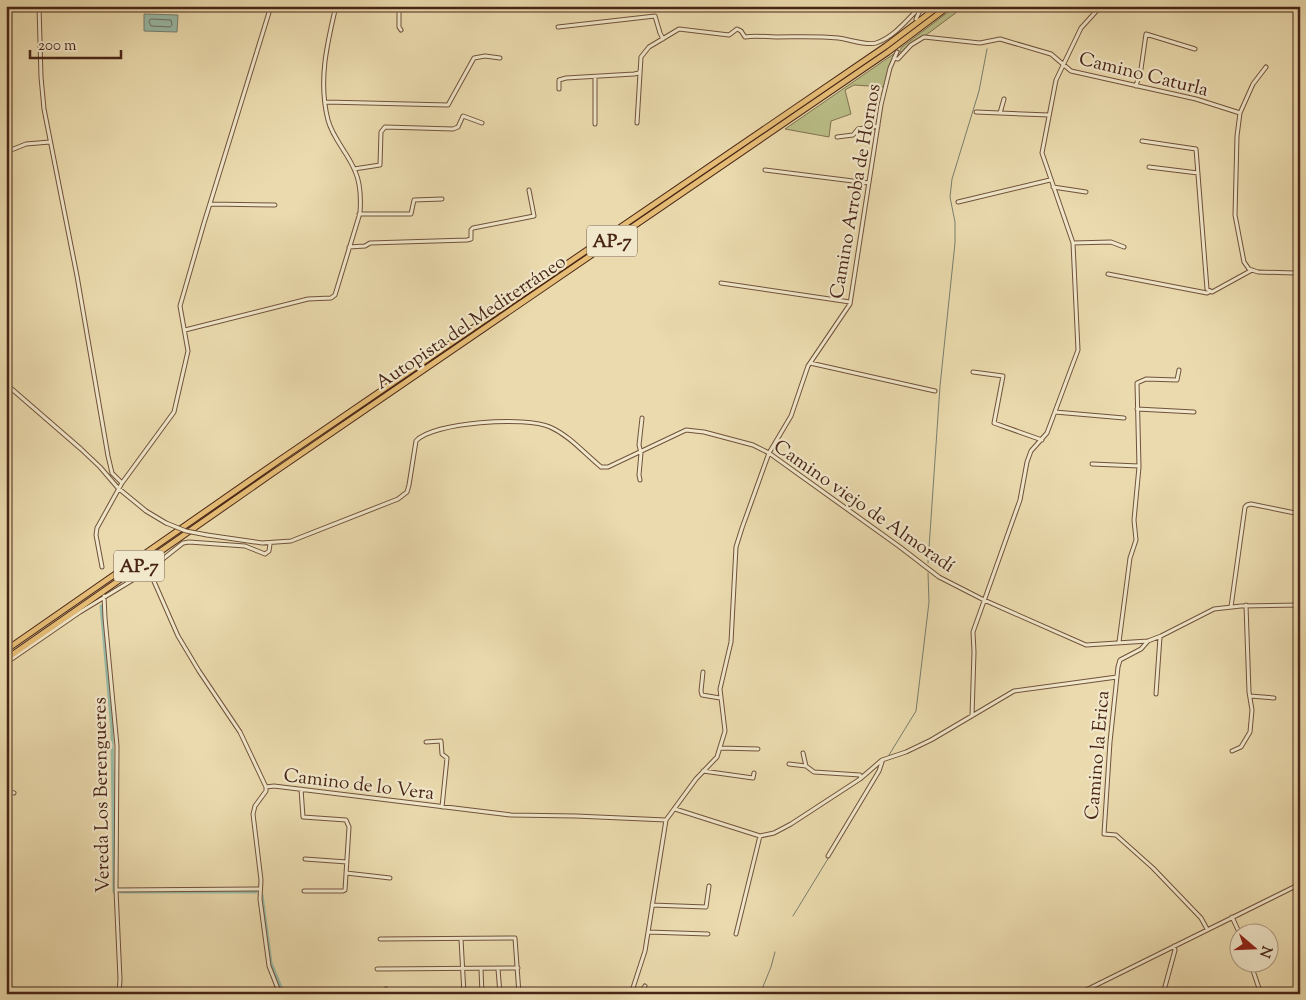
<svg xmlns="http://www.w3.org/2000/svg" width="1306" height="1000" font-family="'Sorts Mill Goudy',serif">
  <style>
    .green { fill: #babe88; stroke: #817250 }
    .water { fill: #98bba8; stroke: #787f6e }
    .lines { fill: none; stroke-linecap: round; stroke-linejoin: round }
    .shore { stroke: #707060; stroke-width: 1 }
    .stream { stroke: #787f6e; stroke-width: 1 }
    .canal { stroke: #98bba8; stroke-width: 3 }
    .minor-tunnel { stroke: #cab68f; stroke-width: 3; stroke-dasharray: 3 1.5; stroke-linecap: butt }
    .minor-casing { stroke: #70523c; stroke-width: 5 }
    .highway-casing { stroke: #482517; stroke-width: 7 }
    .minor { stroke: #f1e7ca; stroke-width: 3 }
    .highway { stroke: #e5bd76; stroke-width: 5 }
    .minor-bridge-casing { stroke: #70523c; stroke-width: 5; stroke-linecap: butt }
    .minor-bridge { stroke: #f1e7ca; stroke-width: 3 }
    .labels { text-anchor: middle; stroke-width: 4.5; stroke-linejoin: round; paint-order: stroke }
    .shield { fill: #f1e7ca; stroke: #7b5f4d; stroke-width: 1 }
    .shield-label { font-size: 18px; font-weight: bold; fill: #482517 }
    .street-label { font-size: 19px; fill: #482517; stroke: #f1e7ca }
  </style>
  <rect width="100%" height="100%" fill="#eadaad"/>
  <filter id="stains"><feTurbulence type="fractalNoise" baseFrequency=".004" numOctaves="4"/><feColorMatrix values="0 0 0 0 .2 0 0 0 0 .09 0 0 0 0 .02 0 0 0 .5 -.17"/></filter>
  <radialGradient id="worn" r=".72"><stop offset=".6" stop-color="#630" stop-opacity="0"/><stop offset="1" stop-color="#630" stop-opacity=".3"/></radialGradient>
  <!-- green -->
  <path class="green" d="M956,6H965L926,35L907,46L902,52H899L902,47Z
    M895,53L884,87L854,85L845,90L851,114L831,121L829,137L785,129Z"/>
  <!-- water -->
  <path class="water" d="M144,14L178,15L177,32L144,31Z"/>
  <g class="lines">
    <!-- shore -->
    <path class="shore" d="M151,19L171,20L172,25L170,27L151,26L149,22Z"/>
    <!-- stream -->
    <path class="stream" d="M928,563L940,386L955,243V222L950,197L952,179L979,91L987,49
      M889,755L916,711L929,602L928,573
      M793,916L829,857
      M760,994L771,967L775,952"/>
    <!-- canal -->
    <path class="canal" d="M101,606L112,730L114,892
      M121,892H256
      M262,895L271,963L284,994"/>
    <!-- minor-tunnel -->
    <path class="minor-tunnel" d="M897,52L903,42"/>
    <!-- minor casing -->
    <g class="minor-casing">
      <path id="minor" d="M39,6L41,77L44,109L77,276L108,456L112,473L122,483L174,412L188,351L180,306L204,223L271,6
        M399,6V27L401,30
        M916,19L922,6
        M558,27L655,16L660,33L663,39
        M894,58L898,59L911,45L924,37L980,43L1000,39L1051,54L1071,71L1196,99L1240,113L1237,136L1235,215L1244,262L1249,269L1258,272L1295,273L1300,270
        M1136,86L1141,69L1146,34L1195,49
        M559,89V80L566,78L634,74L639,73L640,71
        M326,102L448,105L474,58L485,56L500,58
        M976,112L1049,115
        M1000,113L1004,99
        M1240,113L1253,84L1266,67
        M637,123L641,57L649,47L679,29L729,35L737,29L741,31L745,37C756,35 766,37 776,37C797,37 817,36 838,38C848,39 867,46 876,43C894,37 908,19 921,6
        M595,124V77
        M837,137L853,135L858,129L878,126
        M1142,141L1196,149L1207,289L1212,292L1252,270
        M6,152L26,144L50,142
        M1149,167L1198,173
        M354,169L380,165L381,132L385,127L453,129L458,127L463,116L482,123
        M765,170L869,183
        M1053,187L1086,192
        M958,202L1050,180
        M210,204L275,205
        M359,214H411L414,200L442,199
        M1073,243L1111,242L1124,247
        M349,247L365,246L370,243L467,240L471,239V230L473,228L534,216L529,190
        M1108,274L1207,293L1209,292
        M721,283L850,302
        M185,330L308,299L331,298L335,295L360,213C361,199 361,184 355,171C348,153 333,139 328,120C318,81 327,44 336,6
        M810,363L935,391
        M973,372L1003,376L994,423L1042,440
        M6,384L81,449L100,467L118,488L146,511L166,523
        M1137,409L1194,412
        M1055,412L1124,418
        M1092,464L1139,466
        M640,480L639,475L641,453L639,445L642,418
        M207,535L262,543L291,541L398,499L407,492L409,485L416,441C432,422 527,416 550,427C570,436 584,453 601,467H608L686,430L704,432L753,445L769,453L900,547L939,577L984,600L1086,645L1148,641L1161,636L1214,609L1241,606L1300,605
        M102,567L96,535L97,528L122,483
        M149,570L178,636L199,671L240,732L266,787
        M104,596L105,618L117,746L116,890L120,979L119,994
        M1231,607L1245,507L1247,505L1251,504L1300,514
        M1148,641L1141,649L1120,660L1118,667L1110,742L1104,834L1116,835L1153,868L1201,918L1207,929
        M1119,642L1130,558L1136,540L1134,520L1139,467L1137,383L1146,379L1177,380L1179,370
        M6,663L80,612L149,570L183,543L189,542L245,546L265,554L269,551L270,544
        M703,672L701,691L702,695L720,698
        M1156,694L1160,637
        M1250,696L1274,698
        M972,716L974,652L973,632L1020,500L1027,462L1031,451L1047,433L1078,350L1073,243L1042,153L1056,80L1081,28L1101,6
        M426,742L441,741L442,754L447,758L442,807
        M720,748L758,749
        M1232,751L1241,747L1250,732L1252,710L1249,692L1246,605
        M803,753L806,766
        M789,764L806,766L814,772L860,775L861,778
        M703,771L753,778L754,773
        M266,787L274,786L511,815L576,816L666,820
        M266,787V791L255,806L253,814L261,880L260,899L269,966L280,994
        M301,789L303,817L346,820L349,827L345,890L343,891H304
        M6,790L14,793
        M675,809L760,836L774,833L791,824L860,779L882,760L906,752L931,740L1014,691L1117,677
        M828,856L879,771L882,762
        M305,859L347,862
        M346,873L390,878
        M116,890L260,889
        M652,905L706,907L709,886
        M1232,917L1239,932
        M648,932L708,934
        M736,934L760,836
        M380,939L515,938L519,994
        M461,939L464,994
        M1250,962L1261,994
        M377,969L518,968
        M481,969L482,994
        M498,969L500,994
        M386,989L389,994
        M631,994L645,951L666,820L696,779L717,757L725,731L720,689L731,642L736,547L742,528L769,453L791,416L808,366L850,304L881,105L890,68L897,52
        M640,994L645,986
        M1078,994L1300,884
        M1163,994L1175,950L1174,946"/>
    </g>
    <!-- highway casing -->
    <g class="highway-casing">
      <path id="highway" d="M6,650L281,459L886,46L939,6
        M6,659L273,473L888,52L949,6"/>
    </g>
    <!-- minor -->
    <use href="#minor" class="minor"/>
    <!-- highway -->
    <use href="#highway" class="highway"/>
    <!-- minor-bridge casing -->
    <g class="minor-bridge-casing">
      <path id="minor-bridge" d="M166,523L186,531L207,535"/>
    </g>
    <!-- minor-bridge -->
    <use href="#minor-bridge" class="minor-bridge"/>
  </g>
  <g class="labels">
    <!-- shield labels -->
    <g class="shield">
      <rect x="587" y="225.5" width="50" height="31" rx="4"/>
      <rect x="114" y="550.5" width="50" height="31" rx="4"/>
    </g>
    <g class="shield-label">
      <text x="612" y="247">AP-7</text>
      <text x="139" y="572">AP-7</text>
    </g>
    <!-- street labels -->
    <g class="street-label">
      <text transform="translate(1144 73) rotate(14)" y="7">Camino Caturla</text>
      <text transform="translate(854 191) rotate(-80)" y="7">Camino Arroba de Hornos</text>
      <text transform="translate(470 321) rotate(-34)" y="7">Autopista del Mediterráneo</text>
      <text transform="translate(865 505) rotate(35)" y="7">Camino viejo de Almoradí</text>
      <text transform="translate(1096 755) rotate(-85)" y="7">Camino la Erica</text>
      <text transform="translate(359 783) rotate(7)" y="7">Camino de lo Vera</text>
      <text transform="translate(100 795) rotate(-91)" y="7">Vereda Los Berengueres</text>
    </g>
  </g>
  <!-- margin -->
  <rect width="1306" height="1000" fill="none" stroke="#eadaad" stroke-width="25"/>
  <rect x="8" y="8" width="1291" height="985" fill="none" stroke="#482517" stroke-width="2.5"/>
  <rect x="12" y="12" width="1281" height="975" fill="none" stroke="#482517"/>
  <!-- north arrow -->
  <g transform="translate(1254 948) rotate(109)"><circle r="24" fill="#f1e7ca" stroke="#ad9982"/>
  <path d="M0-4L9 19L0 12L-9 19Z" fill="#8f2418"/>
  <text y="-8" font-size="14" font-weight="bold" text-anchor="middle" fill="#482517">N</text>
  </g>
  <!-- scale -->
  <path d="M30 50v8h91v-8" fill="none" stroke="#482517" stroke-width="2.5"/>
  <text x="38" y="50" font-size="15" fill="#482517" stroke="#f1e7ca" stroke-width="4" paint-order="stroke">200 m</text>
  <rect width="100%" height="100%" filter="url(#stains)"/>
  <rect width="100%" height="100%" fill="url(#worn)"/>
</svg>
